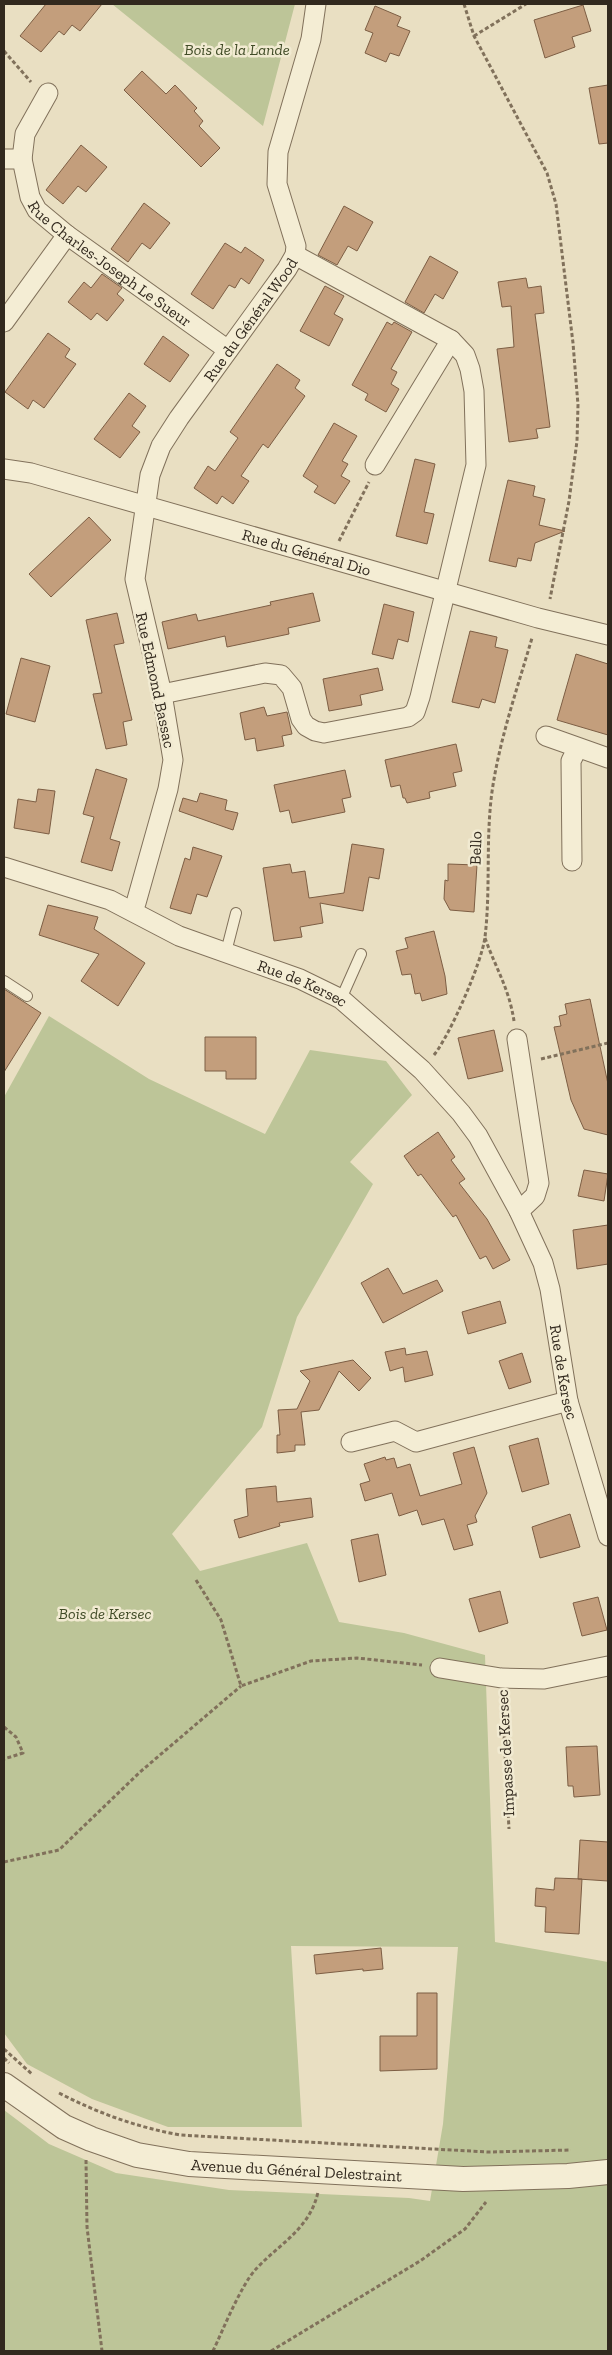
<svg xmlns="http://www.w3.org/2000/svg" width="612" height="2355" font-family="'Zilla Slab',serif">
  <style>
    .green { fill: #bdc598 }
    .building { fill: #c39e7c; stroke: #7d5e44 }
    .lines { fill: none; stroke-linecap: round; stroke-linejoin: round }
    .service-casing { stroke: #81715b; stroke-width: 12 }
    .minor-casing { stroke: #81715b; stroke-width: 21 }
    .tertiary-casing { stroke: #81715b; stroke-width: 26 }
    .path { stroke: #81715b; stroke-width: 3; stroke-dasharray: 4 2.5; stroke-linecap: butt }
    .service { stroke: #f4edd4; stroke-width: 10 }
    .minor { stroke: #f4edd4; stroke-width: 19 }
    .tertiary { stroke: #f4edd4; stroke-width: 24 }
    .labels { text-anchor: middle; stroke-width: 5; stroke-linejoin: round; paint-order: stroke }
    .park-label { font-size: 16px; font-style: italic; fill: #414c27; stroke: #f1ead1 }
    .street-label { font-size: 16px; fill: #32291e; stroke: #f1ead1 }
  </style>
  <rect width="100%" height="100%" fill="#e9dfc2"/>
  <!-- green -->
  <path class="green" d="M112,4H295L263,126Z
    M49,1016L149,1079L265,1134L310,1050L386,1061L412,1095L350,1162L373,1184L297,1317L262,1427L172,1534L200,1571L307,1543L339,1622L404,1633L485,1655L495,1942L608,1962V2351H4V2110L49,2144L116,2173L229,2190L409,2198L430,2201L443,2124L458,1947L291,1946L302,2127H168L92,2099L27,2064L4,2033V1097Z"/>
  <!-- building -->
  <path class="building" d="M46,4H102L80,31L72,25L64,35L59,31L41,52L20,36Z
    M583,5L591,31L572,37L575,47L545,58L534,20Z
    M375,6L401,17L397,26L410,31L399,56L390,53L386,62L365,53L373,33L365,30Z
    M142,71L166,94L175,85L197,108L194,111L203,121L199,126L220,148L201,167L124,90Z
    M608,85V143L599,144L589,88Z
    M81,145L107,167L86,192L78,186L63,204L46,190Z
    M144,203L170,223L150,249L142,243L128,262L111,249Z
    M344,206L373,222L357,251L348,246L337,265L318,255Z
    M225,243L241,253L245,247L264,260L249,284L241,278L235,288L229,285L213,309L191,294Z
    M430,256L458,272L443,299L435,294L424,313L405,302Z
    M102,274L122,288L117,294L124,300L107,321L97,313L91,320L68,302L84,282L91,288Z
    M526,278L528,288L541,286L544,313L535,314L550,427L536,429L538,438L509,442L497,349L514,347L511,306L502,307L498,282Z
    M325,286L344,296L334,314L343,319L329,346L300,331Z
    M387,322L392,325L394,322L412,332L391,369L397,372L391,384L399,389L386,412L365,400L368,394L352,385Z
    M48,333L70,349L65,357L76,364L44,408L33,400L28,409L5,392Z
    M163,336L189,355L170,382L144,364Z
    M277,364L300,380L295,388L305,396L268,448L263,444L241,476L249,481L233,504L222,496L217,504L194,488L208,466L215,471L238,438L230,432Z
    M129,393L146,406L132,426L140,432L120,458L94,439Z
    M334,423L357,436L342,461L348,464L341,476L350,481L335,504L314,492L318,486L303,476Z
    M415,459L435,464L424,512L434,514L427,544L396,536Z
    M508,480L535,486L533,496L545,499L539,525L565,531L535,543L531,561L518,558L516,567L489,561Z
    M89,517L111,540L51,597L29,574Z
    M313,593L320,621L288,628L289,634L227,647L225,636L168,649L162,622L196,614L198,621L271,605L270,602Z
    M384,604L414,612L408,642L398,639L393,659L372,654Z
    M117,613L124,643L114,645L132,720L123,722L127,745L106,749L93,694L102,693L86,620Z
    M470,631L497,637L495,647L508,650L495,703L482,699L479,708L452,702Z
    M576,654L608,664V735L557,720Z
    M21,658L50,666L35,722L6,714Z
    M378,668L383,690L360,695L362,705L329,711L323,679Z
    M264,707L267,716L287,712L292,734L282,736L284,746L257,751L255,738L245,740L240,713Z
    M456,744L462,771L453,773L456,786L429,792L430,798L407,803L405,798H403L400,785L391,787L385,760Z
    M96,769L127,779L110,839L120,842L112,871L81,862L94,817L83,814Z
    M345,770L351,797L342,799L345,812L292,823L289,810L280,812L274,785Z
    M38,789L55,791L49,834L14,828L18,799L36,802Z
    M200,793L227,800L225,810L238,813L233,830L179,811L183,798L197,802Z
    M352,844L384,849L379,879L369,877L363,911L320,903L323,923L300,927L302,937L274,941L263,868L290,864L292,873L305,871L309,898L344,893Z
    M193,847L222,856L207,897L197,894L191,914L170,908L185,858L190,860Z
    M448,864L477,865L474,912L450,910L444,899L445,880L448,881Z
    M48,905L98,917L94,929L145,963L118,1006L81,981L99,954L39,935Z
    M434,931L445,976L447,994L422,1001L420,993L415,994L411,974L402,975L396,951L408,948L405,938Z
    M4,989L41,1013L4,1072Z
    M590,999L608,1084V1135L584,1129L571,1100L554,1027L561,1026L559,1016L567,1014L565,1004Z
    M494,1030L503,1071L468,1079L458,1038Z
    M205,1037H256V1079H226V1071H205Z
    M438,1132L455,1157L451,1160L465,1179L459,1183L487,1219L510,1260L493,1269L486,1256L480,1259L456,1215L453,1217L421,1174L418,1176L404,1156Z
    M584,1170L608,1174L604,1201L578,1196Z
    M608,1225V1264L577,1269L573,1230Z
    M388,1268L403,1294L437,1280L443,1291L383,1323L361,1283Z
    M500,1301L506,1323L468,1334L462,1312Z
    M405,1348L406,1355L427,1351L433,1375L405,1382L403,1367L390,1371L385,1352Z
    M522,1353L531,1382L509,1389L499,1361Z
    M353,1360L371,1378L359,1391L339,1371L319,1410L301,1412L305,1445H295V1451L277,1453V1435H280L278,1410L297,1409L310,1381L300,1371Z
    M538,1438L549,1484L522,1492L509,1446Z
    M474,1447L487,1493L475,1516L477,1522L467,1525L473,1545L454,1550L444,1519L422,1525L417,1510L399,1516L392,1493L365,1501L360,1484L370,1481L364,1464L385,1457L386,1460L394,1458L397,1468L410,1464L420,1496L462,1484L453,1453Z
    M276,1486L277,1502L311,1498L313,1517L279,1523L280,1526L239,1538L234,1520L248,1516L246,1489Z
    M570,1514L580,1547L540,1558L532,1527Z
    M378,1534L386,1575L359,1582L351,1540Z
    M500,1591L508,1623L479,1632L469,1599Z
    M598,1597L607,1630L582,1636L573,1603Z
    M597,1746L600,1795L574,1797L573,1786H568L566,1747Z
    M580,1840L608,1842V1881L578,1879Z
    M555,1878L582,1879L579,1934L545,1932L546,1907L535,1906L536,1888L554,1890Z
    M381,1948L383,1969L363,1971V1969L316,1974L314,1955Z
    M417,1993H437V2069L380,2071V2036H417Z"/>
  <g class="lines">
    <!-- service casing -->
    <g class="service-casing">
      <path id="service" d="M226,952L236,913
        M4,981L27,996
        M341,999L361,954"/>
    </g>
    <!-- minor casing -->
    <g class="minor-casing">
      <g id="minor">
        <path id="s1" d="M4,159H22L30,197L37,210L67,235L228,350"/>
        <path d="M22,159L25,134L48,93"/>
        <path d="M4,322L67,235"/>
        <path d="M375,465L451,340"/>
        <path id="s2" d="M4,469L31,473L538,618L608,635"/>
        <path d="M162,694L265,673L281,675L292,688L301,719L306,726L315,731L324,733L408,717L415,712L420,697L476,465L474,391L470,369L465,355L451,340L295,255"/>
        <path d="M546,736L608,758"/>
        <path d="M572,861L571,761L577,749"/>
        <path id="s3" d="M4,867L110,900L179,936L300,979L341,999L422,1070L461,1113L478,1136L519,1211L543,1263L550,1289L568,1401L608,1536"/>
        <path id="s4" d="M132,910L136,903L168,789L173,760L162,694L135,579L150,475L161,446L179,418L287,269L295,255L296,246L277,184L278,152L311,39L316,4"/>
        <path d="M517,1039L539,1183L535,1196L519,1211"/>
        <path d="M351,1442L395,1431L416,1442L568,1401"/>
        <path d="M440,1668L501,1678L544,1679L608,1666"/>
      </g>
    </g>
    <!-- tertiary casing -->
    <g class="tertiary-casing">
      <g id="tertiary">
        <path id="s5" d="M4,2085L64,2127L91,2139L137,2155L189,2164L463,2179L568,2176L608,2172"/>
      </g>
    </g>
    <!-- path -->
    <path class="path" d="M464,4L474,36L547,173L556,204L573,343L578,405L577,441L569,501L550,599
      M474,36L526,4
      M4,51L31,82
      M339,541L369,482
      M485,938C496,969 509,988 514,1021
      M434,1055C450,1035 482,962 485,937C491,886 485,835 493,785C501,735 518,686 532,638
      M541,1059L608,1043
      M196,1580L221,1620L241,1686L311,1661L357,1658L422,1665
      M502,1697L509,1829
      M4,1727L16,1737L23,1753L4,1759
      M4,1862L59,1850L140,1772L241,1686
      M4,2049L33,2075
      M4,2058L9,2063
      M59,2093C98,2113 136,2127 180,2135L488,2152L571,2150
      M86,2160L87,2227L102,2351
      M213,2351C223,2330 241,2285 256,2269C279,2244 310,2229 318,2192
      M271,2351L420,2261L465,2229L486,2202"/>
    <!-- service -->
    <use href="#service" class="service"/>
    <!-- minor -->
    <use href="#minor" class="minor"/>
    <!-- tertiary -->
    <use href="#tertiary" class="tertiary"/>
  </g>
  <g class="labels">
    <!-- park labels -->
    <g class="park-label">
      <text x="237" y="55">Bois de la Lande</text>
      <text x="105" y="1619">Bois de Kersec</text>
    </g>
    <!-- street labels -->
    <g class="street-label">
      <text dy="6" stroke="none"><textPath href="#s1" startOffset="162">Rue Charles-Joseph Le Sueur</textPath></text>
      <text dy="6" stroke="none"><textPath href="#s4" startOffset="632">Rue du Général Wood</textPath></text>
      <text dy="6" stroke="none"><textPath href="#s2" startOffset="314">Rue du Général Dio</textPath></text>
      <text transform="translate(156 680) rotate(78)" y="6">Rue Edmond Bassac</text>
      <text transform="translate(475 848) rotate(-88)" y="6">Bello</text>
      <text dy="6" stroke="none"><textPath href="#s3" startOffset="321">Rue de Kersec</textPath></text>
      <text dy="6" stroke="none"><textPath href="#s3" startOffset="811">Rue de Kersec</textPath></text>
      <text transform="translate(505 1753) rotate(-93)" y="6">Impasse de Kersec</text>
      <text dy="6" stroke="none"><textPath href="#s5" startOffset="312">Avenue du Général Delestraint</textPath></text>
    </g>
  </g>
  <!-- border -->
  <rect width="612" height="2355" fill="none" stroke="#32291e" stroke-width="10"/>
</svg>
